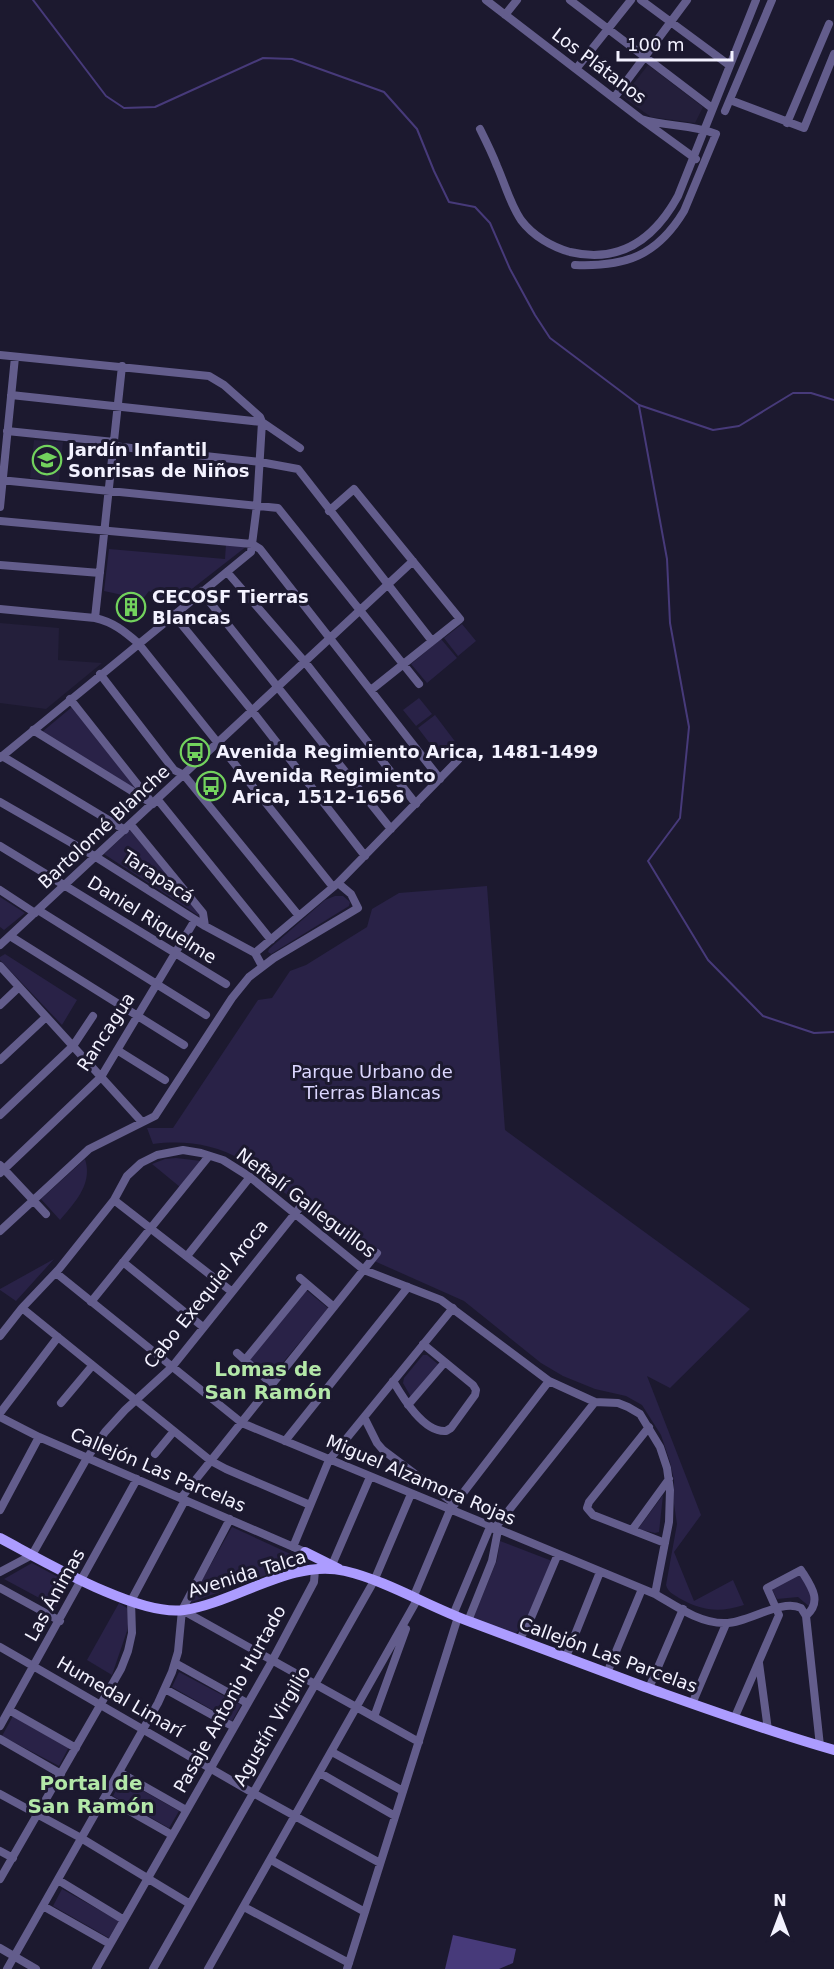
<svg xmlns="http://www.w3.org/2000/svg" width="834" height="1969" font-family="'DejaVu Sans',sans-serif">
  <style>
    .built { fill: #241f3b }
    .green { fill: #292247 }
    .water { fill: #473a7a }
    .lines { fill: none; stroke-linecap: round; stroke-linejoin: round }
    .stream { stroke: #473a7a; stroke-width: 2 }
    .minor { stroke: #635d8c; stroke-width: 8 }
    .major { stroke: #ac9cff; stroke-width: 10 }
    .labels { text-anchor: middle; stroke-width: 6; stroke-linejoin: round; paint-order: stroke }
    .street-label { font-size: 18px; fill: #f3f2ff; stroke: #1c192f }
    .poi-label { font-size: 18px; font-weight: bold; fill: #f3f2ff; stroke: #1c192f; text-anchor: start }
    .park-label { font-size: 18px; fill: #dcd7ff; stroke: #1c192f }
    .neighbourhood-label { font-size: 20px; font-weight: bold; fill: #b3e7a8; stroke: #1c192f }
  </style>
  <rect width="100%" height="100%" fill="#1c192f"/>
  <!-- built -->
  <path class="built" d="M648,65L703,107L695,123L651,117L623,97Z
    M34,440L63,442L59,481L30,478Z
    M0,623L59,628L58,660L102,663L46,709L0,703Z"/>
  <!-- green -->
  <path class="green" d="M226,544L247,546L170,606L149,591L139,604L131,601L127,596L104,591L109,549L225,559Z
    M462,624L476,641L458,656L444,638Z
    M441,639L457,658L427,683L411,664Z
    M419,698L432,714L416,726L403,710Z
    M72,707L144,795L42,732Z
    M435,715L457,744L441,758L418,728Z
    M130,830L198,912L199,916L104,854Z
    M487,886L505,1130L750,1309L670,1388L647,1376L701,1515L674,1552L694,1601L733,1580L744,1605C719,1613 702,1611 679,1598C673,1594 668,1592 666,1585L677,1524L674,1504V1480L670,1462L661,1435L642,1405L626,1396L595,1389L563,1376L541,1363L464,1301L372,1260L242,1160C214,1144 185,1140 153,1144L147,1128H173L258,1000L272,998L290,971L306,965L367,927L372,909L399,893Z
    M335,896H343L350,902L349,906L271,954L268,952L269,949L325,900Z
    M0,897L25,913L4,930L0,927Z
    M5,954L77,1000L62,1025L0,960V957Z
    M176,1158L201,1161L180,1187L152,1164L165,1159Z
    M85,1159C93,1184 75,1202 60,1220L41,1199Z
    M54,1259L16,1301L0,1290V1289Z
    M306,1290L328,1308L271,1377L249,1359Z
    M423,1355H427L439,1365L411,1397L403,1383L404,1378Z
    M663,1495L659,1532L655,1533L638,1529Z
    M232,1527L297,1557L300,1563L189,1603Z
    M500,1541L552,1561L529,1619L515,1634L473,1619L497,1560Z
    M32,1563L69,1583L56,1607L4,1579Z
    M801,1573L812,1593L810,1607L798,1597L777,1599L771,1587Z
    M119,1603L130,1610L127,1631L112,1675L87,1660Z
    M179,1672L241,1705L232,1721L172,1687Z
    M13,1716L69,1747L59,1766L2,1736Z
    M122,1779L179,1811L169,1828L113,1796Z
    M62,1889L119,1921L109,1938L53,1906Z"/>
  <!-- water -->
  <path class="water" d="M453,1935L516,1949L513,1963L499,1969H445Z"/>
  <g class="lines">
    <!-- stream -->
    <path class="stream" d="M33,0L106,96L124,108L155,107L263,58L292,59L384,92L417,129L434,171L449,202L475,207L490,223L510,269L535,315L550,338L639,405L713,430L739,426L793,393H811L834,400
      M639,406L667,559L670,623L689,727L680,818L648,861L708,960L763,1016L814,1033L834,1032"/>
    <!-- minor -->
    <path class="minor" d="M486,0L641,119L696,159
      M570,0L712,108
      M641,0L729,65
      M505,15L517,0
      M576,69L631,0
      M614,98L687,0
      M730,100L804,128L834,54
      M725,111L772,0
      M787,123L829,24
      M480,129C486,141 492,153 497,166C505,184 510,204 521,220C533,236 552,247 570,252C621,264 655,238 678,196L756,0
      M575,265C625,267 657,256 684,211L716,134C692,124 666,127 641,119
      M0,355L209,376L224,385L260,417L262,422L300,448
      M11,395L262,422
      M7,431L114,442
      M113,446L260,462L298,469L432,641
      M0,480L278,508L419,684
      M0,507L15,357
      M329,511L354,489L460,619L371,690
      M0,521L252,544L260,549L440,779
      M0,565L100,573
      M227,572L305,662L416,804
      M201,591L391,829
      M0,609L95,618C113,622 124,631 138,643L333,887
      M173,614L253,712L365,856
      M95,618L122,366
      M100,674L174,770L184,775L299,916
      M70,699L149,799
      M33,730L153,804
      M2,756L125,830
      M0,758L251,552L257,505L262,422
      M158,800L271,940
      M0,802L96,857L205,926L255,953L262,966
      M131,825L203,913L205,926
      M0,846L226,984
      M0,890L35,913
      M38,910L206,1015
      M10,936L184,1045
      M0,945L413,561
      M255,953L338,883L458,760
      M0,966L142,1122
      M0,1005L19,987
      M117,1050L165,1080
      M0,1060L46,1017
      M0,1115L73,1046L93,1016
      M0,1165L46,1214
      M0,1173L101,1077L195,920
      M114,1200L231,1291
      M0,1231L89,1149L155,1116L232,998L249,977L274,958L358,908L351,894L338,883
      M187,1256L250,1177
      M123,1262L203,1327
      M56,1273L242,1423L655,1594C676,1606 699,1623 724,1623C747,1624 781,1598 801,1608L806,1616L820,1746
      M300,1278L334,1307
      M91,1302L209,1156
      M22,1308L211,1461L226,1469L310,1505
      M0,1336L22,1308L59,1269L114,1200L127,1176L141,1163L157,1155L183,1150L201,1153L223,1160L250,1177L364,1270L441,1300L549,1381L595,1402L618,1403L628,1407L640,1414L660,1447L667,1468L670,1490L669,1522L655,1594
      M237,1353L272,1384
      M245,1360L307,1284
      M393,1381C403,1398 424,1433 446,1431L451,1428L475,1395L476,1390L473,1385L423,1344
      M61,1403L92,1366
      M408,1405L445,1362
      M0,1413L58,1337
      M0,1417L39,1437L305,1552
      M364,1417L377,1443L383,1450L455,1504
      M649,1427L589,1502L587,1508L593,1515L665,1543
      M285,1441L408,1287
      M155,1454L174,1431
      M181,1498L377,1253
      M0,1510L39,1437
      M494,1529L595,1402
      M632,1530L669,1479
      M293,1547L329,1460L453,1308
      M332,1565L370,1477
      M0,1572L32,1555L87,1458L105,1432L125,1410L172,1367L305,1201
      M0,1588L60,1621
      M413,1598L450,1510L549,1381
      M182,1610L419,1742
      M453,1615L490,1527
      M468,1621L492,1561L498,1530
      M519,1640L528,1625L558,1554
      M0,1647L253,1793L380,1863
      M566,1657L600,1572
      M175,1663L247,1703
      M759,1663L768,1730
      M607,1673L642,1589
      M649,1688L683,1609
      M165,1689L234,1727
      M692,1704L726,1624
      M9,1710L76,1748
      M374,1717L406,1629
      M734,1719L779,1615L767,1588L801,1570C811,1586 823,1601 806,1616
      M0,1726L137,1479
      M0,1739L61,1774
      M332,1752L403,1791
      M119,1772L186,1810
      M320,1773L395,1816
      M0,1794L81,1838L190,1904
      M105,1797L172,1835
      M0,1851L13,1858
      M271,1860L365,1912
      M0,1879L121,1669L128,1651L132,1633L131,1601L185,1500
      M58,1880L124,1920
      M43,1906L110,1944
      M244,1907L349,1963
      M0,1948L36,1969
      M7,1969L158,1703L172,1672L178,1652L182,1610L230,1519
      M96,1969L272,1661L314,1582L315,1570
      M153,1969L374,1581L411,1494
      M208,1969L417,1600
      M347,1969L458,1617"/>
    <!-- major -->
    <path class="major" d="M0,1538C42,1560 138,1617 184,1610C235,1603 292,1558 345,1571C388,1581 429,1607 471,1622C529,1644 587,1665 645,1687C707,1709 770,1732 834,1750
      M305,1552L339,1569"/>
  </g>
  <!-- icons -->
  <defs>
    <g id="school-ring" transform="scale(1.5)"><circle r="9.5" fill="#1c192f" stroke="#72d25d" stroke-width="1.5"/><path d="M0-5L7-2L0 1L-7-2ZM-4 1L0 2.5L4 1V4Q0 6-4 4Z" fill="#72d25d"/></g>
    <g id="building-ring" transform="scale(1.5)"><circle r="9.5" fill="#1c192f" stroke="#72d25d" stroke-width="1.5"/><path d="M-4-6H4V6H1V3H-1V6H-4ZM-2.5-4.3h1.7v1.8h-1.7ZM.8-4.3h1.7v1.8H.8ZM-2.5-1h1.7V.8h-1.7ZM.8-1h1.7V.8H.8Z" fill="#72d25d"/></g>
    <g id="bus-ring" transform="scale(1.5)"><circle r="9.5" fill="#1c192f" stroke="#72d25d" stroke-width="1.5"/><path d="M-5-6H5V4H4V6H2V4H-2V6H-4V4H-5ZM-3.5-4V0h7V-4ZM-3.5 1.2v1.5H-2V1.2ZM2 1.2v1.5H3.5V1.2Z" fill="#72d25d"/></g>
  </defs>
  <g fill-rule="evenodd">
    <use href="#school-ring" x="47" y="460"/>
    <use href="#building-ring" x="131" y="607"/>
    <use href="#bus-ring" x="195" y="752"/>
    <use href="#bus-ring" x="211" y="786"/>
  </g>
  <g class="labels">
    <!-- street labels -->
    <g class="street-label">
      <text transform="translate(599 66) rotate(37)" y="6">Los Plátanos</text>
      <text transform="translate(104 827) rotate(-43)" y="6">Bartolomé Blanche</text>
      <text transform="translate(158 877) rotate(33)" y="6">Tarapacá</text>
      <text transform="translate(152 920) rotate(32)" y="6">Daniel Riquelme</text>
      <text transform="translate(106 1032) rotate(-57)" y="6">Rancagua</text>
      <text transform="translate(306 1203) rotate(37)" y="6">Neftalí Galleguillos</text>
      <text transform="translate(206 1294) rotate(-51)" y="6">Cabo Exequiel Aroca</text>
      <text transform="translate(158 1470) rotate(23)" y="6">Callejón Las Parcelas</text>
      <text transform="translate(421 1480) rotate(23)" y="6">Miguel Alzamora Rojas</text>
      <text transform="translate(247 1574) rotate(-17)" y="6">Avenida Talca</text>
      <text transform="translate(55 1595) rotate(-61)" y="6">Las Ánimas</text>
      <text transform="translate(608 1655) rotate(20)" y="6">Callejón Las Parcelas</text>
      <text transform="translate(120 1697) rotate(30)" y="6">Humedal Limarí</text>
      <text transform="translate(230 1699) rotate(-61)" y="6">Pasaje Antonio Hurtado</text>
      <text transform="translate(272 1726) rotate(-60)" y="6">Agustín Virgilio</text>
    </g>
    <!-- poi labels -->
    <g class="poi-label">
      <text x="68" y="456">Jardín Infantil<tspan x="68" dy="21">Sonrisas de Niños</tspan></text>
      <text x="152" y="603">CECOSF Tierras<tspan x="152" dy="21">Blancas</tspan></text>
      <text x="216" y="758">Avenida Regimiento Arica, 1481-1499</text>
      <text x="232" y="782">Avenida Regimiento<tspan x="232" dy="21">Arica, 1512-1656</tspan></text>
    </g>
    <!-- park labels -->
    <g class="park-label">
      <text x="372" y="1078">Parque Urbano de<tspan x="372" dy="21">Tierras Blancas</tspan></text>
    </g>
    <!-- neighbourhood labels -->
    <g class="neighbourhood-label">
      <text x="268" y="1376">Lomas de<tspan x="268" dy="23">San Ramón</tspan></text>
      <text x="91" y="1790">Portal de<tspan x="91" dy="23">San Ramón</tspan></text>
    </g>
  </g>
  <!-- north arrow -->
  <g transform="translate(780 1915)" stroke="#1c192f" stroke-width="4.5" paint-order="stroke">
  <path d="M0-4.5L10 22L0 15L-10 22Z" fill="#f3f2ff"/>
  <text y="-9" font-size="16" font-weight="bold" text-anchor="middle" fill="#f3f2ff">N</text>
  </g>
  <!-- scale -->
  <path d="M618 51v9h114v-9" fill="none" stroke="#f3f2ff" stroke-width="3"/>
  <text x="627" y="51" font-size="18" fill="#f3f2ff" stroke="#1c192f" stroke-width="4.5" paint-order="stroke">100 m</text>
</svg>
